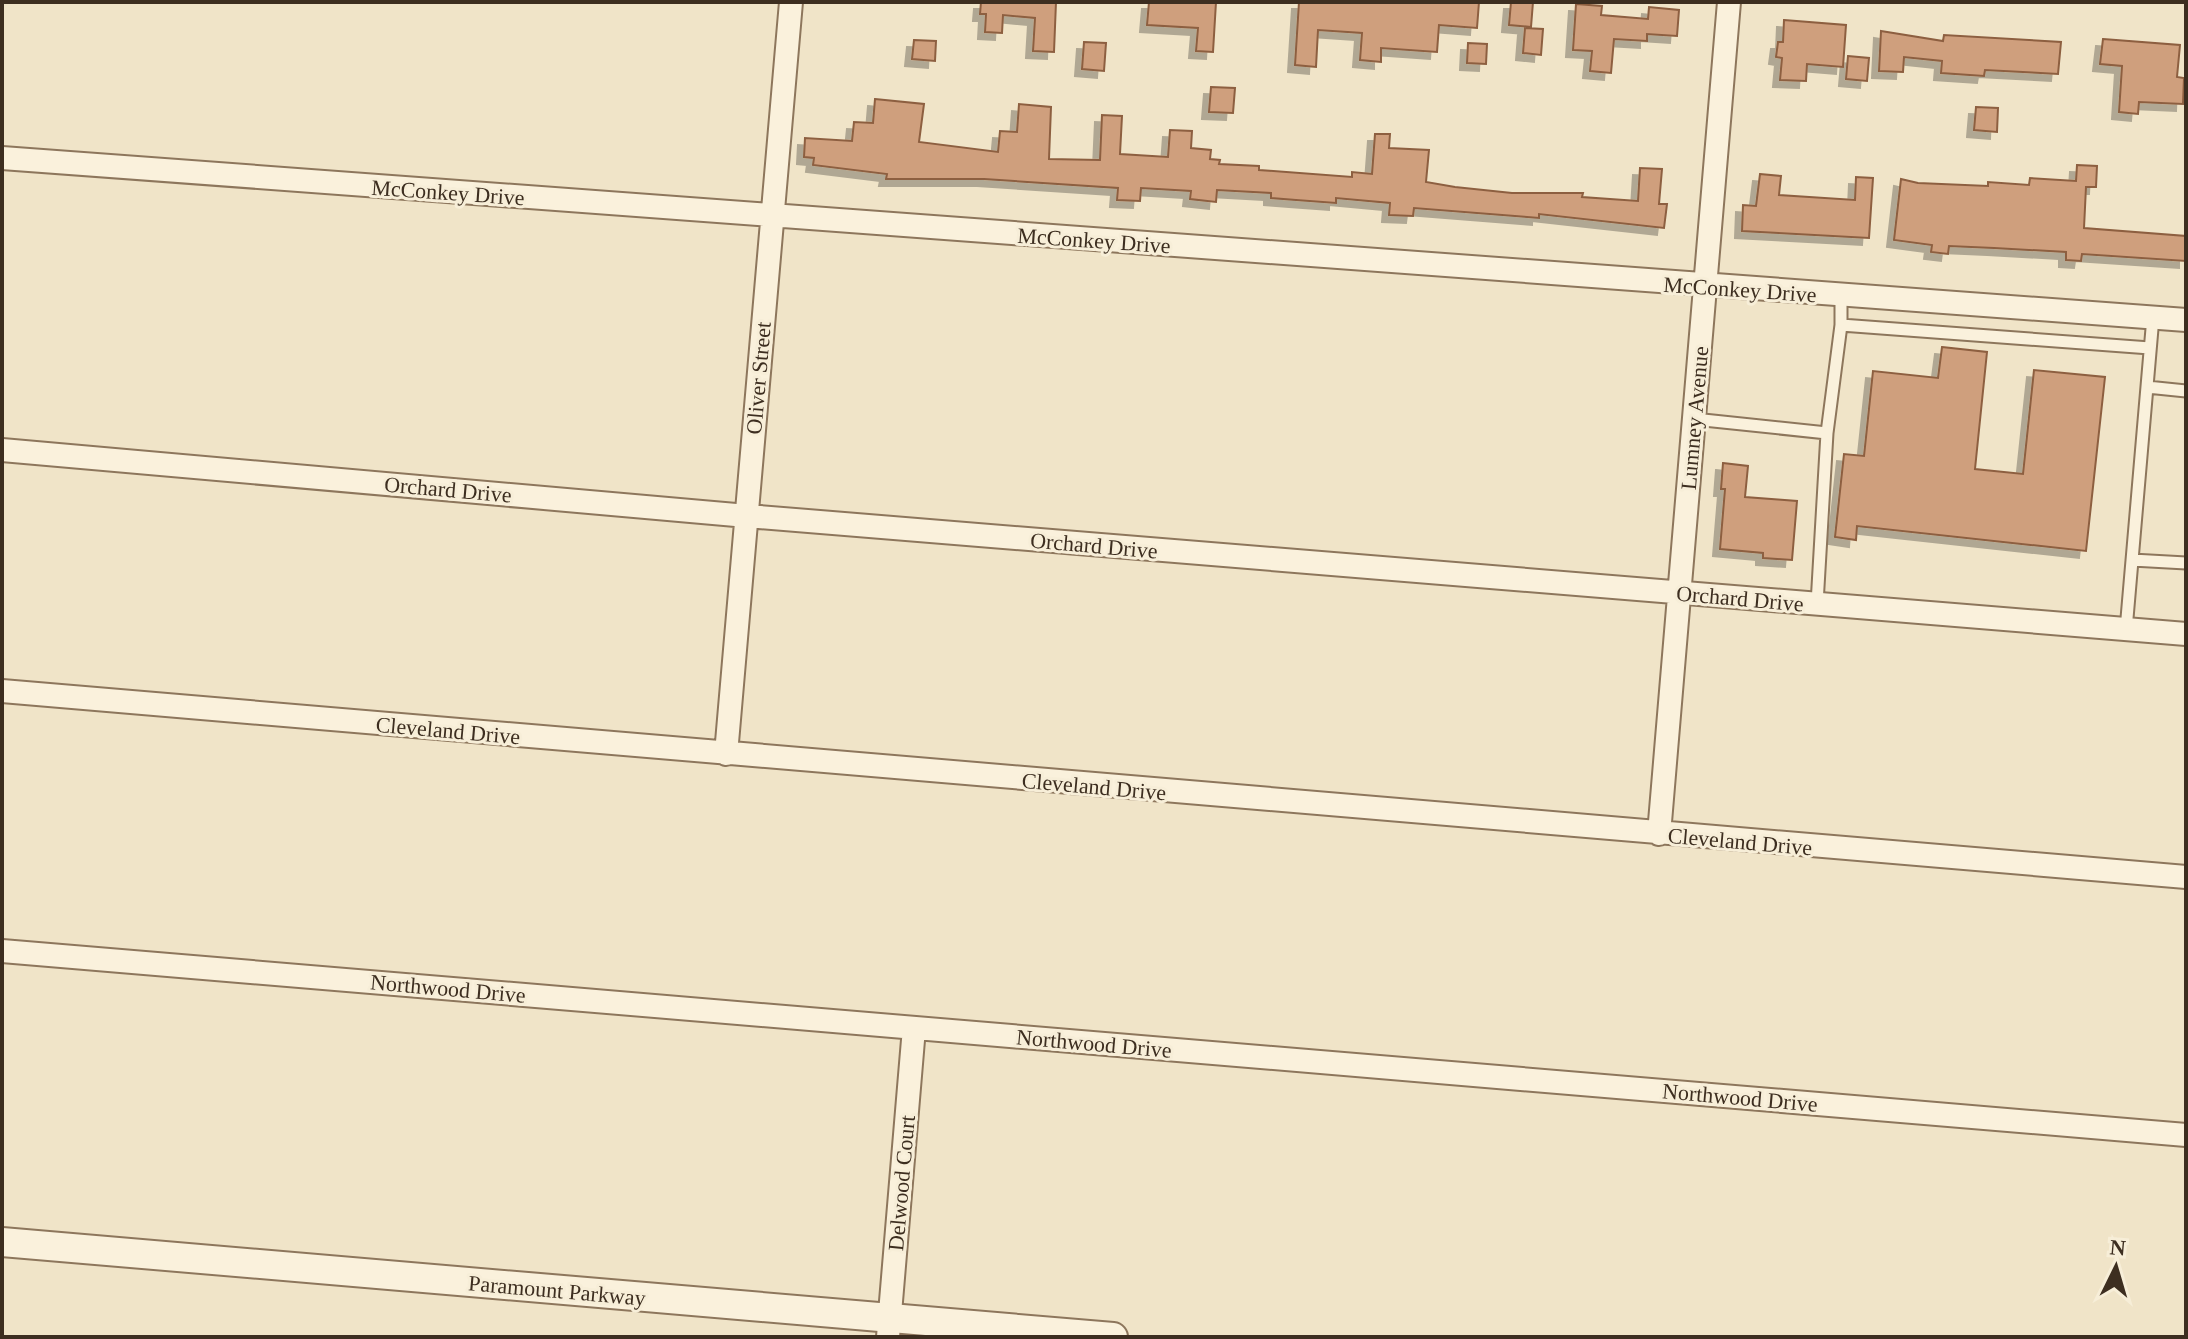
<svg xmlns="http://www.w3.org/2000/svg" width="2188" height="1339" font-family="'Times New Roman',serif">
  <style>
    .building { fill: #cf9f7d; stroke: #8d5f41; stroke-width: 2; filter: url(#shadow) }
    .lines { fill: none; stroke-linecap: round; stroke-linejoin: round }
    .service-casing { stroke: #8d765c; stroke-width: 15 }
    .minor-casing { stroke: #8d765c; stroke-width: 26 }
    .tertiary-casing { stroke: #8d765c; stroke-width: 32 }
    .service { stroke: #faf1dc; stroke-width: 11 }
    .minor { stroke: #faf1dc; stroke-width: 22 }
    .tertiary { stroke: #faf1dc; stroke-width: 28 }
    .labels { text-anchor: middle; stroke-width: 6; stroke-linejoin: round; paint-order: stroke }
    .street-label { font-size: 22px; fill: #3d2e20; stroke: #f7eed8 }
  </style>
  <defs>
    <filter id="shadow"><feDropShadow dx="-7" dy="7" stdDeviation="0" flood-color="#0004"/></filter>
  </defs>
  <rect width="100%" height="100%" fill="#f0e4c8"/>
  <!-- building -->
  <path class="building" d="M981,2H1056L1054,52L1033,51L1035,18L1003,15L1002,33L985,32L986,14H980Z
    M1149,2H1216L1213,52L1196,51L1198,28L1147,25Z
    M1299,2H1479L1477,28L1439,25L1437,52L1381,48V62L1360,60L1362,33L1318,30L1316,67L1295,65Z
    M1511,2H1533L1531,27L1509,25Z
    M1576,4L1602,6L1601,15L1648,19L1649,7L1679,10L1677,36L1647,34V41L1614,39L1611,73L1590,71L1592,51L1573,50Z
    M1784,20L1846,25L1843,67L1807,64L1806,81L1780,80L1782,58L1776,57L1778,42H1783Z
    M1525,28L1543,29L1541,55L1523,53Z
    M1881,31L1943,41L1944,35L2061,42L2058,74L1985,70L1984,76L1941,73L1942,61L1904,57L1903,72L1879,71Z
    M2103,39L2180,45L2177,77L2184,78L2183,104L2139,102L2138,114L2119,112L2122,66L2100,64Z
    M914,40L936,41L935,61L912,59Z
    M1084,42L1106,43L1104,71L1082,69Z
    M1468,43L1487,44L1486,64L1467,63Z
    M1848,56L1869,58L1867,81L1846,79Z
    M1211,87L1235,88L1233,113L1209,112Z
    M875,99L924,104L919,142L998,152L1000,131L1017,132L1019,104L1051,107L1049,159L1100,160L1102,115L1122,116L1120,154L1168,157L1170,130L1192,131L1191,148L1211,150L1210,159L1220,160L1219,164L1259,166V170L1352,177V172L1372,174L1375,134H1390L1389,148L1429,150L1426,182L1455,187L1512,193H1583L1582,197L1638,201L1640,168L1662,169L1659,204H1667L1664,228L1539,214V218L1414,208L1413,216L1389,215L1390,203L1336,198V203L1296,200L1271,198V193L1217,190L1216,202L1190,199L1191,191L1141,188L1140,201L1117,200L1118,188L984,179H886L887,174L813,165L814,158L804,157L805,138L852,141L854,122L873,123Z
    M1976,107L1998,108L1997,132L1974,130Z
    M2077,165L2097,166L2096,187H2086L2084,228L2186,236V261L2082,254L2081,261L2066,260V252L1994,248L1949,246L1948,254L1931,252L1932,245L1894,240L1901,179L1918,183L1988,186V182L2029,185L2030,178L2076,181Z
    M1760,174L1781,176L1779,195L1855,200L1856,177L1873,178L1869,238L1742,231L1743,205L1756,206Z
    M1942,347L1987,352L1975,469L2023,474L2034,370L2105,377L2086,551L1857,526L1856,540L1835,537L1844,454L1864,456L1873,371L1938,378Z
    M1723,463L1748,466L1745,497L1797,501L1792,560L1763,558V553L1720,549L1725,489H1721Z"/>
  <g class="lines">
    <!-- service casing -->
    <g class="service-casing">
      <path id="service" d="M1841,296V325L2150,348
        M2147,387L2186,391
        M1694,419L1827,433L1841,325
        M2132,560L2186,563
        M1817,604L1827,433
        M2126,630L2153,317"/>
    </g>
    <!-- minor casing -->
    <g class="minor-casing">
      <path id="minor" d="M2,158L2186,320
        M2,450L747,516L2186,634
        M2,691L2186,877
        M726,754L791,2
        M1659,834L1729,2
        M2,951L2186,1135
        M888,1337L914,1028"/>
    </g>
    <!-- tertiary casing -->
    <g class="tertiary-casing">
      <path id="tertiary" d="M2,1242L1113,1337"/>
    </g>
    <!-- service -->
    <use href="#service" class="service"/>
    <!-- minor -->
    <use href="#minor" class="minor"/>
    <!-- tertiary -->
    <use href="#tertiary" class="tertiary"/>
  </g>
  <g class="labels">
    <!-- street labels -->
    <g class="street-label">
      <text transform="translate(448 192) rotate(4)" y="8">McConkey Drive</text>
      <text transform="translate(1094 240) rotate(4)" y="8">McConkey Drive</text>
      <text transform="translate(1740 289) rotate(4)" y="8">McConkey Drive</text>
      <text transform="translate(758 378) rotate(-85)" y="8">Oliver Street</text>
      <text transform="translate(1694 418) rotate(-85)" y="8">Lumney Avenue</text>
      <text transform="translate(448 489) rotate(5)" y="8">Orchard Drive</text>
      <text transform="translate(1094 545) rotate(5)" y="8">Orchard Drive</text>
      <text transform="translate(1740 598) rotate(5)" y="8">Orchard Drive</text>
      <text transform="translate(448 730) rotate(5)" y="8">Cleveland Drive</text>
      <text transform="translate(1094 786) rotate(5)" y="8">Cleveland Drive</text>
      <text transform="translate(1740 841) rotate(5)" y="8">Cleveland Drive</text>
      <text transform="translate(448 988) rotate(5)" y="8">Northwood Drive</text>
      <text transform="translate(1094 1043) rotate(5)" y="8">Northwood Drive</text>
      <text transform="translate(1740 1097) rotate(5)" y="8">Northwood Drive</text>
      <text transform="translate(901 1183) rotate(-85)" y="8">Delwood Court</text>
      <text transform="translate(557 1290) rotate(5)" y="8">Paramount Parkway</text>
    </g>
  </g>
  <!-- border -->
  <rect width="2188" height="1339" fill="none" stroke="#3d2e20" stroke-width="8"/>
  <!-- north arrow -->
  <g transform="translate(2116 1267) rotate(5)" stroke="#f7eed8" stroke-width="6" paint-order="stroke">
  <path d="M0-6L14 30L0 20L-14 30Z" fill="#3d2e20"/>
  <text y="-12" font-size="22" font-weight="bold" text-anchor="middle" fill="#3d2e20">N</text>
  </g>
</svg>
